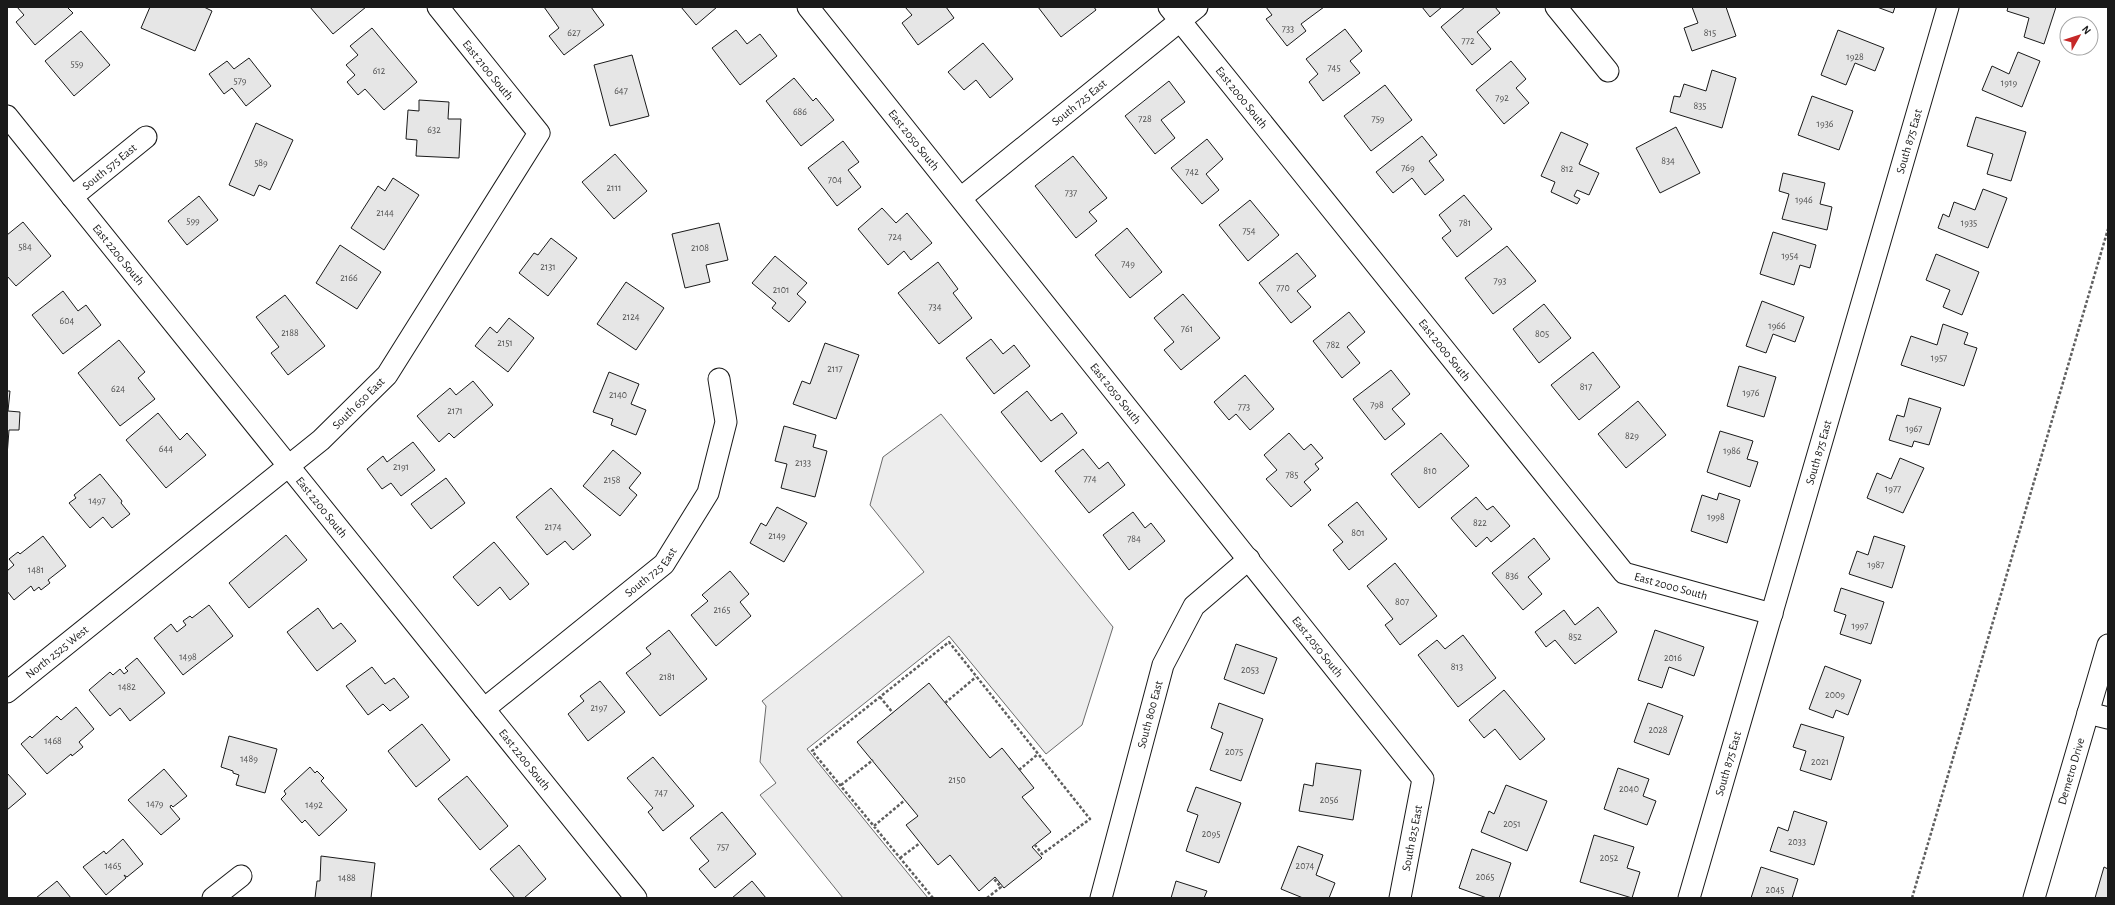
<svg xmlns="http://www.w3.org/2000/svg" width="2115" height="905" font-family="'Alegreya Sans',sans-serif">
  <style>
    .built { fill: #ededed; stroke: #6a6a6a }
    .building { fill: #e6e6e6; stroke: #1a1a1a }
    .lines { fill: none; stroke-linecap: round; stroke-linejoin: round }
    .street-casing { stroke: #1a1a1a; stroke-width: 23 }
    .path { stroke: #5f5f5f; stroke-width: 2.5; stroke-dasharray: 3 2; stroke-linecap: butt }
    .street { stroke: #fff; stroke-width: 21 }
    .labels { text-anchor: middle; stroke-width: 3; stroke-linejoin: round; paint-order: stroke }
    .number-label { font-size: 10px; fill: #4d4d4d }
    .street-label { font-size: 12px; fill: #1a1a1a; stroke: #fff }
  </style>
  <rect width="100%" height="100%" fill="#fff"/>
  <!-- built -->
  <path class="built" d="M941,414L1113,627L1082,725L1046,754L949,636L807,749L928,898H843L760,795L776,783L760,762L766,706L762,701L924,572L870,505L883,457Z"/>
  <!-- building -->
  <path class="building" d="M17,7H67L73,13L35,45L16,22L24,15Z
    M150,7H204L212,11L195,51L141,28Z
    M310,7H366L333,34Z
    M544,7H591L604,25L564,55L549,36L559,28Z
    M681,7H717L696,25Z
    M905,7H946L954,18L918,45L902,23L912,15Z
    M1038,7H1094L1096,10L1061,37Z
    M1266,7H1324L1301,24L1306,31L1287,46L1266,19L1272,15Z
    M1422,7H1442L1430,17Z
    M1465,7H1495L1500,13L1477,32L1491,49L1472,65L1441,27Z
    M1692,7H1726L1736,36L1692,51L1684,28L1698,23Z
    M1877,7H1895L1893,13Z
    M2008,7H2056L2044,44L2024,37L2029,18L2007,11Z
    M372,28L417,82L384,110L365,89L358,95L347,82L355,75L346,65L358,55L350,46Z
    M1345,29L1362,51L1350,61L1360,73L1323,101L1309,82L1318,74L1306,59Z
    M736,30L747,44L760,34L777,56L740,85L712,48Z
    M1838,30L1884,48L1875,71L1855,63L1846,85L1821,75Z
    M81,31L110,65L74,96L45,61Z
    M983,43L1013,79L990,98L976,80L964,90L948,72Z
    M2018,52L2040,61L2022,107L1982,90L1992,66L2009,74Z
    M632,55L649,116L610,126L594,65Z
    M249,58L271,86L246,106L232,88L224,94L209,74L227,61L234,69Z
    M1511,61L1526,79L1516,88L1529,103L1504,124L1476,90Z
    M1712,70L1736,78L1722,128L1670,112L1674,96L1680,97L1684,84L1706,91Z
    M794,78L813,101L816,98L834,120L801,146L766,101Z
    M1169,81L1185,102L1161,120L1175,138L1155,154L1125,116Z
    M1385,85L1412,120L1371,151L1344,116Z
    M1812,96L1853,111L1839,150L1798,135Z
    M419,100L449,102L448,119H461L459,158L416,156L417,140L406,139L408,110L419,111Z
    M1976,117L2026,132L2011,181L1987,174L1993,154L1967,146Z
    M256,123L293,140L270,190L259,185L254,196L229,185Z
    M1676,127L1700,173L1660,193L1636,148Z
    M1561,132L1588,144L1579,164L1599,173L1589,195L1577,190L1574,196L1580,199L1577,204L1551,192L1555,182L1541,176Z
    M1422,136L1437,155L1429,161L1444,180L1425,195L1412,178L1393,193L1376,172Z
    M1207,139L1223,159L1206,174L1219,190L1202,204L1171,168Z
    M843,141L859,162L848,170L861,187L837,206L808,168Z
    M615,154L647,191L614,219L582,182Z
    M1073,156L1107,198L1089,212L1097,221L1076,238L1035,186Z
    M1783,173L1825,183L1820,204L1832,207L1827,230L1782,219L1789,194L1779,191Z
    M393,178L419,195L384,250L351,228L378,186L385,191Z
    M1983,189L2007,198L1988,248L1938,228L1943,214L1949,217L1954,202L1975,210Z
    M1464,195L1492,229L1457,257L1442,238L1451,231L1439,215Z
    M199,196L218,220L187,245L168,221Z
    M1250,200L1279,235L1248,261L1219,225Z
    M882,208L896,223L907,213L932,243L911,260L904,251L888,265L858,229Z
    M23,222L51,256L16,286L7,276V235Z
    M719,223L728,260L706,265L710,282L685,288L672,234Z
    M1127,228L1162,272L1130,298L1095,255Z
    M1773,232L1816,245L1810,268L1800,265L1794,285L1760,274Z
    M551,238L577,258L548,296L519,273L534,253L538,255Z
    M340,245L381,272L357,309L316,283Z
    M1507,246L1536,281L1493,314L1465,278Z
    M1297,253L1316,276L1297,291L1311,307L1291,323L1259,283Z
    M1936,254L1979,272L1962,315L1943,307L1950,290L1926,280Z
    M775,256L807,283L797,294L806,302L789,322L772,308L776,303L752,283Z
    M938,262L958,289L953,293L972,318L939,344L898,293Z
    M626,282L664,308L636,350L597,324Z
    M63,291L78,311L86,305L101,325L63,354L32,315Z
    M1183,294L1220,338L1181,370L1164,350L1174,342L1154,318Z
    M285,295L325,346L288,375L271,353L279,347L256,317Z
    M1762,301L1804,317L1795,342L1773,334L1766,353L1746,346Z
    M1544,304L1571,338L1539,363L1513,329Z
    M1349,312L1365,332L1347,347L1360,363L1342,378L1313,341Z
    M509,318L534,338L508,372L475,346L490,327L497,333Z
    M1943,324L1968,333L1964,344L1977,348L1964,386L1901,365L1911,336L1937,345Z
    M991,339L1003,354L1014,345L1030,366L994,394L966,358Z
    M119,340L145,372L138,378L155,399L120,426L78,373Z
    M825,343L859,355L836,419L793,404L802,381L810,384Z
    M1593,352L1620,387L1579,420L1551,385Z
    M1739,366L1776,377L1764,417L1727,406Z
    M1391,370L1410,394L1392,409L1405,424L1385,440L1353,399Z
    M609,372L639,384L631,404L646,410L636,435L611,425L613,419L593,412Z
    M1245,375L1274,409L1250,430L1236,414L1229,420L1214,402Z
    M473,381L493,405L454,438L449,433L439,442L417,416L450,388L456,395Z
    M7,391H10L8,411L20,412L19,430H9L7,456Z
    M1027,391L1051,421L1062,413L1077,433L1041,462L1001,412Z
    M1909,398L1941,408L1929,445L1914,441L1912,447L1889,440L1897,415L1904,417Z
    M1638,401L1666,435L1626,468L1598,434Z
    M158,413L180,440L187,433L206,455L166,488L126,440Z
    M784,426L816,435L813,447L827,451L815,497L781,488L787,464L775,461Z
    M1720,431L1753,441L1747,459L1758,462L1750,487L1707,472Z
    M1289,433L1304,450L1311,444L1323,458L1315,464L1319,469L1304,482L1311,490L1291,507L1266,479L1277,470L1264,455Z
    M1441,433L1469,466L1419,508L1391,474Z
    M413,442L435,470L401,496L391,483L382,489L367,469L383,456L387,462Z
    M1083,449L1099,469L1108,462L1125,485L1089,513L1055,471Z
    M613,450L641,473L629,488L637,495L620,516L583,486Z
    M1900,458L1924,468L1903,513L1867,498L1877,473L1891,479Z
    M100,474L122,501L121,503L130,514L112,528L103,517L90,528L69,503L76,498L74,495Z
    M446,478L465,503L431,529L411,504Z
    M551,488L591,535L573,550L565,541L547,555L516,517Z
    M1719,493L1740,500L1727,543L1691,531L1702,495L1717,500Z
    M1476,497L1487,510L1493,506L1510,526L1491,542L1487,537L1476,547L1451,518Z
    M1357,502L1387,539L1349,570L1333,550L1343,542L1328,525Z
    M777,507L807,523L784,562L750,543L761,523L766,526Z
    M1133,512L1145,528L1151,523L1165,541L1129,570L1103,535Z
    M286,535L307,560L249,608L229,583Z
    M43,536L66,566L48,580L50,583L41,590L39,587L34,591L31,586L14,600L7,591V571L14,565L9,559L18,552L20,554Z
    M1874,536L1905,546L1892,588L1849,574L1857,551L1868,555Z
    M1534,538L1550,559L1528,577L1542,594L1523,610L1492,573Z
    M494,542L529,584L510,600L500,587L478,606L453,577Z
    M1395,563L1437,616L1400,645L1385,625L1393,619L1367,586Z
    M730,571L749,594L740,602L751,616L716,646L691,615L708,601L702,595Z
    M1841,588L1884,602L1871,644L1840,634L1846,615L1834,611Z
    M209,605L233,636L183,675L154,638L171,624L177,632L186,625L183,621L190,616L192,618Z
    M1598,607L1617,632L1575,664L1555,640L1546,647L1535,632L1564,610L1575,625Z
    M318,608L333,629L341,623L356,641L317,671L287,632Z
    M669,630L707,679L660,716L626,673L651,654L646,648Z
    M1655,630L1704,647L1694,676L1669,667L1662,688L1638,680Z
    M1463,635L1496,678L1458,707L1418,655L1437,640L1445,649Z
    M1236,644L1277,658L1264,694L1224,679Z
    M137,658L165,693L130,721L120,708L110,716L89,690L110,672L113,675L120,669L124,674L128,671L125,668Z
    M1825,666L1861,680L1848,715L1836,710L1833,718L1809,709Z
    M372,667L385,684L394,678L409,697L390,711L383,704L368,715L346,686Z
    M600,681L625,712L588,741L568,714L584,701L580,696Z
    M929,683L990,758L1002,748L1034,788L1022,797L1051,832L1032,847L1042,858L1004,888L995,877L979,891L950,855L938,865L906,825L918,816L857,742Z
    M1504,690L1545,739L1520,760L1495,729L1484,738L1469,720Z
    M1219,703L1263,719L1241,781L1210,770L1223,733L1211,728Z
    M1648,703L1683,716L1669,755L1634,742Z
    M76,707L94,729L79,742L83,747L72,756L71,754L47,774L21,744L30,736L32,738L57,716L61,720Z
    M422,724L450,760L416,787L388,751Z
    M1801,724L1844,737L1831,780L1800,770L1806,751L1793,747Z
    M229,736L277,749L265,793L236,785L239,775L233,773V771L221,767Z
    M653,757L694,806L663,831L648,812L653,808L627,778Z
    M1316,763L1361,770L1353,820L1299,811L1304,784L1313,786Z
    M310,767L315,773L317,771L324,778L321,781L347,810L319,836L305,820L302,823L281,799L286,794L284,791Z
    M1618,768L1649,779L1643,796L1656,801L1647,825L1604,809Z
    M164,769L187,796L173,807L171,805L170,807L180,819L161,835L128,800Z
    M7,773L26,794L7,810Z
    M467,776L508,826L480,850L438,799Z
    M1506,785L1547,801L1527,851L1481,832L1489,811L1494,814Z
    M1196,787L1241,803L1219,863L1186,851L1198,815L1187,811Z
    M1794,811L1827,822L1814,865L1770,851L1778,827L1788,831Z
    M722,812L756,854L715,888L699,869L709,861L690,838Z
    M1594,835L1634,847L1627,868L1640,872L1632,898L1580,882Z
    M123,839L143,864L127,877L124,875L126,878L106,895L83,867L104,851L106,854Z
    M519,845L546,879L524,898H515L490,869Z
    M1298,846L1323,855L1316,875L1335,883L1329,898H1303L1281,889Z
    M1472,849L1511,863L1499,898H1487L1459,888Z
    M321,856L375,863L371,898H315L317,881H320Z
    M1761,867L1798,879L1792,898H1751Z
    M2104,867L2108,869V898H2095Z
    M57,881L71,898H36Z
    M752,881L766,898H732Z
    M1176,881L1207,891L1204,898H1171Z"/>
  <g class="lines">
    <!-- street casing -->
    <g class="street-casing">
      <g id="street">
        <path id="s1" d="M808,7L1423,779L1400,898"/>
        <path id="s2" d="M1169,7L1624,573L1772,614"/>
        <path d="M1556,7L1608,71"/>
        <path id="s3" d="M7,116L636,898"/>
        <path id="s4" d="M72,197L146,137"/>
        <path id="s5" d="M961,198L1197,7"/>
        <path id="s6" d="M7,692L321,440L387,375L539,133L438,7"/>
        <path id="s7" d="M484,709L664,564L708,493L726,422L719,379"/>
        <path d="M2088,713L2108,718"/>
        <path d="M213,898L241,876"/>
        <path id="s8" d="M1101,898L1163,665L1194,606L1249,559"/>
        <path id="s9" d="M1689,898L1948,7"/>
        <path id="s10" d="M2034,898L2108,645"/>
      </g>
    </g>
    <!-- path -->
    <path class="path" d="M880,697L893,713
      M945,703L976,677
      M1019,770L1038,754
      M841,785L873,760
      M874,826L905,800
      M900,858L920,843
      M933,898L812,751L949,642L1090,819L1042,854L1035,845
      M987,898L1001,887L994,879
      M1912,898L2108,229"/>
    <!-- street -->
    <use href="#street" class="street"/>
  </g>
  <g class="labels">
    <!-- number labels -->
    <g class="number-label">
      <text x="1288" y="32">733</text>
      <text x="574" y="36">627</text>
      <text x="1710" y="36">815</text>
      <text x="1468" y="44">772</text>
      <text x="1855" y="60">1928</text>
      <text x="77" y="67">559</text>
      <text x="1334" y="71">745</text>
      <text x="379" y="74">612</text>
      <text x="240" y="84">579</text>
      <text x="2009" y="86">1919</text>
      <text x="621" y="94">647</text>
      <text x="1502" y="101">792</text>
      <text x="1700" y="109">835</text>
      <text x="800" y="115">686</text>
      <text x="1145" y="122">728</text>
      <text x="1378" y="122">759</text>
      <text x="1825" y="127">1936</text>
      <text x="434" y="133">632</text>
      <text x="1668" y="164">834</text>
      <text x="261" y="166">589</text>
      <text x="1408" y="171">769</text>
      <text x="1567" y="172">812</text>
      <text x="1192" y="175">742</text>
      <text x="835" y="183">704</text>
      <text x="614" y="191">2111</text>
      <text x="1071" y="196">737</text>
      <text x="1804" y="203">1946</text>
      <text x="385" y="216">2144</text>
      <text x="193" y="224">599</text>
      <text x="1465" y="226">781</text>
      <text x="1969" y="226">1935</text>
      <text x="1249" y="234">754</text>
      <text x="895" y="240">724</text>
      <text x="25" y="250">584</text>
      <text x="700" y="251">2108</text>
      <text x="1790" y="259">1954</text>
      <text x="1128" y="267">749</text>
      <text x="548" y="270">2131</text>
      <text x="349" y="281">2166</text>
      <text x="1500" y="284">793</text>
      <text x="1283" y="291">770</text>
      <text x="781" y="293">2101</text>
      <text x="935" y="310">734</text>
      <text x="631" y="320">2124</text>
      <text x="67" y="324">604</text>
      <text x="1777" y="329">1966</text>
      <text x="1187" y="332">761</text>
      <text x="290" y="336">2188</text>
      <text x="1542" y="337">805</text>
      <text x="505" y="346">2151</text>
      <text x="1333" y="348">782</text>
      <text x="1939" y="361">1957</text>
      <text x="835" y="372">2117</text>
      <text x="1586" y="390">817</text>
      <text x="118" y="392">624</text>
      <text x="1751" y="396">1976</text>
      <text x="618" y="398">2140</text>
      <text x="1377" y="408">798</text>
      <text x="1244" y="410">773</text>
      <text x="455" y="414">2171</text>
      <text x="1914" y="432">1967</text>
      <text x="1632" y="439">829</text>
      <text x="166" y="452">644</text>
      <text x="1732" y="454">1986</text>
      <text x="803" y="466">2133</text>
      <text x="401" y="470">2191</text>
      <text x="1430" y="474">810</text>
      <text x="1292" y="478">785</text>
      <text x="1090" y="482">774</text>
      <text x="612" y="483">2158</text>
      <text x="1893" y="492">1977</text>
      <text x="97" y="504">1497</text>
      <text x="1716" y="520">1998</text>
      <text x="1480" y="526">822</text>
      <text x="553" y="530">2174</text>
      <text x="1358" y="536">801</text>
      <text x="777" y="539">2149</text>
      <text x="1134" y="542">784</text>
      <text x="1876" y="568">1987</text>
      <text x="36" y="573">1481</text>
      <text x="1512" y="579">836</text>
      <text x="1402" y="605">807</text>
      <text x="722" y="613">2165</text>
      <text x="1860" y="629">1997</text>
      <text x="1575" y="640">852</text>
      <text x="188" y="660">1498</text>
      <text x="1673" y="661">2016</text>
      <text x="1457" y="670">813</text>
      <text x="1250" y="673">2053</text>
      <text x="667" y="680">2181</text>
      <text x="127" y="690">1482</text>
      <text x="1835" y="698">2009</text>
      <text x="599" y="711">2197</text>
      <text x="1658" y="733">2028</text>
      <text x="53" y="744">1468</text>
      <text x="1234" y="755">2075</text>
      <text x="249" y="762">1489</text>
      <text x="1820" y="765">2021</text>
      <text x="957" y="783">2150</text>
      <text x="1629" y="792">2040</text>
      <text x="661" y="796">747</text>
      <text x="1329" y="803">2056</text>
      <text x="155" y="807">1479</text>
      <text x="314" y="808">1492</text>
      <text x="1512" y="827">2051</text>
      <text x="1211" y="837">2095</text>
      <text x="1797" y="845">2033</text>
      <text x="723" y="850">757</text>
      <text x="1609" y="861">2052</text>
      <text x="113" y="869">1465</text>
      <text x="1305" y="869">2074</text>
      <text x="1485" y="880">2065</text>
      <text x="347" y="881">1488</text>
      <text x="1775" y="893">2045</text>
    </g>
    <!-- street labels -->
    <g class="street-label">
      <text transform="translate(488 70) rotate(51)" y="4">East 2100 South</text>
      <text dy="4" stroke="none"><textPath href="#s2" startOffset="116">East 2000 South</textPath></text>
      <text dy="4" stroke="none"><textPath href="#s5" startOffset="152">South 725 East</textPath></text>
      <text dy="4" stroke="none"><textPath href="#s1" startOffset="170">East 2050 South</textPath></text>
      <text dy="4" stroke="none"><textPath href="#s9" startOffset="788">South 875 East</textPath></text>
      <text dy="4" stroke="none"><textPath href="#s4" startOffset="48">South 575 East</textPath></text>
      <text dy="4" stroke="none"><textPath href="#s3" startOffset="178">East 2200 South</textPath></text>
      <text dy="4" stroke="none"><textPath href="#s2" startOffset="440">East 2000 South</textPath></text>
      <text dy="4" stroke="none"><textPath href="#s1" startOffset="494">East 2050 South</textPath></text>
      <text dy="4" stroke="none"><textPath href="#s6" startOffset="455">South 650 East</textPath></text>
      <text dy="4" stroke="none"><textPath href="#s9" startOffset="464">South 875 East</textPath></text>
      <text dy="4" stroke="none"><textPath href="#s3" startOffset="502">East 2200 South</textPath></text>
      <text dy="4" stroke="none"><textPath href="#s7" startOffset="216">South 725 East</textPath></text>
      <text dy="4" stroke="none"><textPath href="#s2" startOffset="775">East 2000 South</textPath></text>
      <text dy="4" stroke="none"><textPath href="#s1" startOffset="818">East 2050 South</textPath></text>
      <text dy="4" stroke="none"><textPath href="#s6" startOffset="64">North 2525 West</textPath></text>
      <text dy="4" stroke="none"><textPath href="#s8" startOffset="190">South 800 East</textPath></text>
      <text dy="4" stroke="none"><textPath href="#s3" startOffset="826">East 2200 South</textPath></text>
      <text dy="4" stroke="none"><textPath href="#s9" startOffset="140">South 875 East</textPath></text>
      <text dy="4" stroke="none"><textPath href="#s10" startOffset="132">Demetro Drive</textPath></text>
      <text transform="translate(1412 838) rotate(-79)" y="4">South 825 East</text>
    </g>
  </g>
  <!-- border -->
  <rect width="2115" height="905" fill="none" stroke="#1a1a1a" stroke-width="16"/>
  <!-- north arrow -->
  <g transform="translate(2079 36) rotate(51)"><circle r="19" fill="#ffffff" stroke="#a3a3a3"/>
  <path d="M0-3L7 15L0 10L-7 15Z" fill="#c62828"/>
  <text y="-6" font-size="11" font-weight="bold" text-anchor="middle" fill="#1a1a1a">N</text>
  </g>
</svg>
